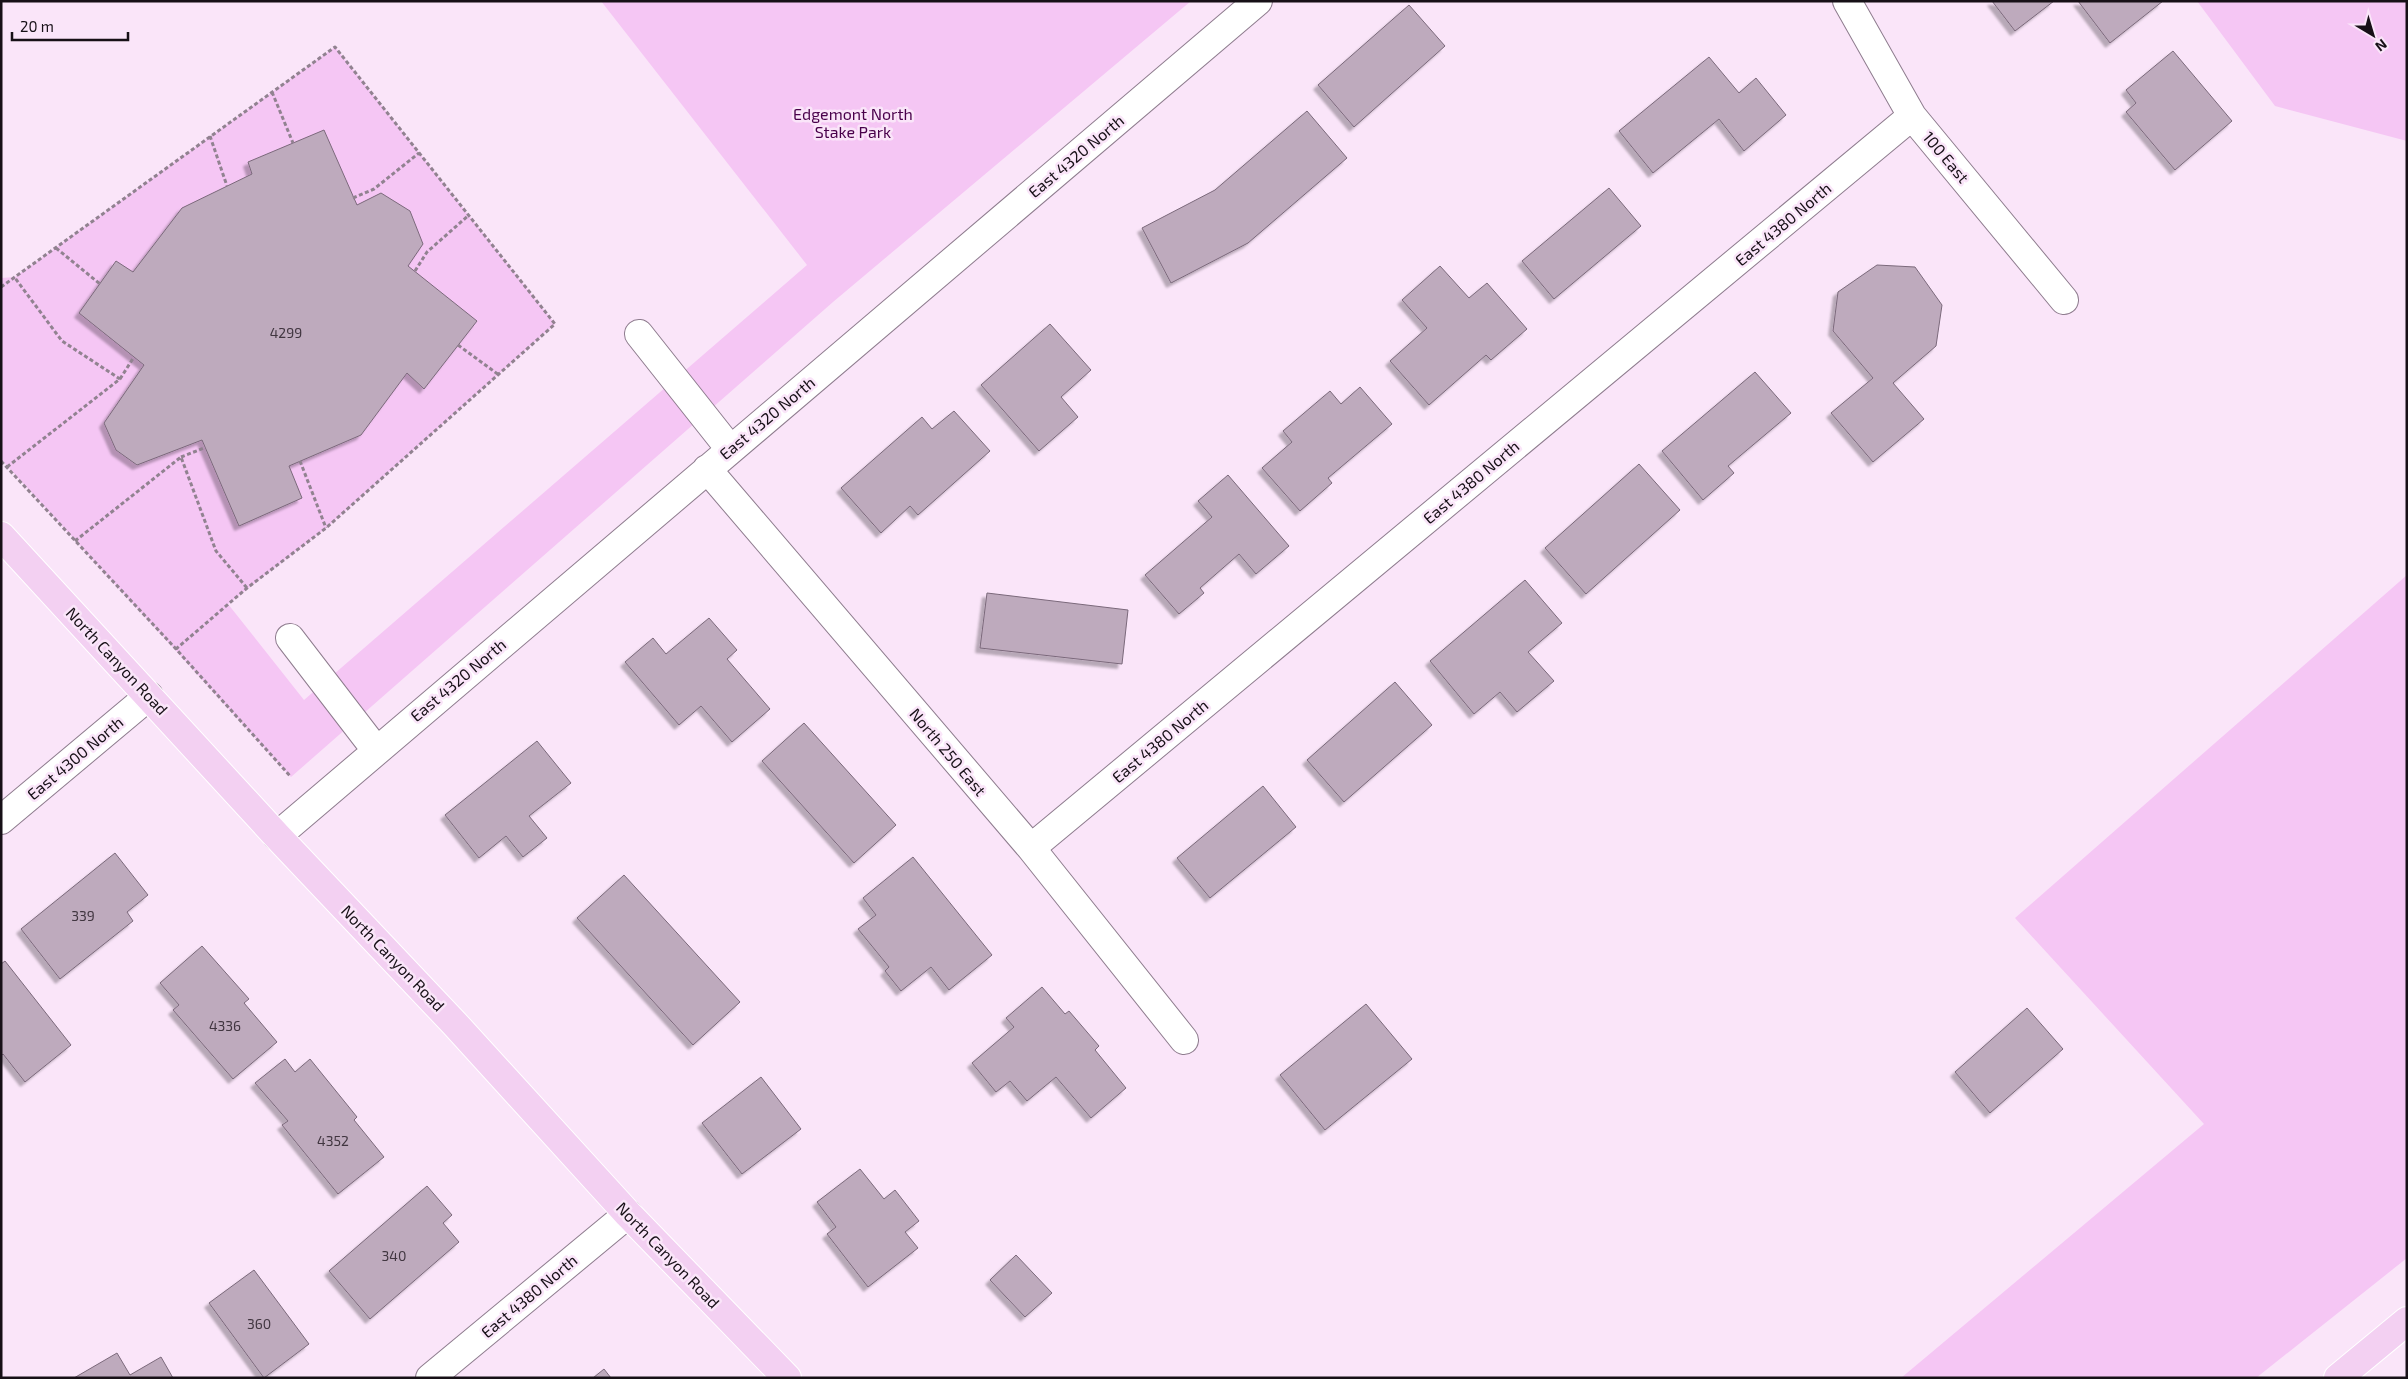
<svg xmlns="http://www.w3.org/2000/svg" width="2408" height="1379" font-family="'Exo 2',sans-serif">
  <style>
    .green { fill: #f5c6f4 }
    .building { fill: #beaabd; stroke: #7b697b; filter: url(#shadow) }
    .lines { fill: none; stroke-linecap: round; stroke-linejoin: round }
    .minor-casing { stroke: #8e7c8e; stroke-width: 30 }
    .major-casing { stroke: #fff; stroke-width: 30 }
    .path { stroke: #918290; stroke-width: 3; stroke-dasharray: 4 2.5; stroke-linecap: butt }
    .minor { stroke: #fff; stroke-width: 28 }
    .major { stroke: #f3d0f2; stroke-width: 28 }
    .labels { text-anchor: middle; stroke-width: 5; stroke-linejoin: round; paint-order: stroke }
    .number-label { font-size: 14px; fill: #413640 }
    .park-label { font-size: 16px; fill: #49014b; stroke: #fae5f9 }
    .street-label { font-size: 16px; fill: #171017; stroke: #fae5f9 }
  </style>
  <defs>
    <filter id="shadow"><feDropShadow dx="-4.5" dy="4.5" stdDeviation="1" flood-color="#0004"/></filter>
  </defs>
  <rect width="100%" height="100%" fill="#fae5f9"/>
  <!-- green -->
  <path class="green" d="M601,1H1191L833,302L291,777L1,459V278L15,277L335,47L555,324L326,528L228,604L304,700L807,265Z
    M2197,1H2407V141L2275,106Z
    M2407,575V1258L2256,1378H1901L2204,1124L2015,918Z"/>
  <!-- building -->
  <path class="building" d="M1992,1H2054L2015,31Z
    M2078,1H2163L2110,43Z
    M1409,5L1445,46L1354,127L1318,85Z
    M2173,51L2232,121L2175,170L2126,112L2136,103L2126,90Z
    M1709,57L1739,93L1756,78L1786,115L1744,151L1719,119L1653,173L1619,131Z
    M1307,111L1347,158L1248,243L1171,283L1142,228L1215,190Z
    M324,130L357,205L381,193L410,211L423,244L408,266L477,321L424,389L407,373L361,435L289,466L302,498L239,526L202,440L137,465L116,450L104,423L144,365L79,313L116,261L133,272L182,208L252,174L248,162Z
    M1609,188L1641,226L1554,299L1522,261Z
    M1877,265L1915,267L1942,305L1936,346L1893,383L1924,419L1873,462L1831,413L1873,378L1833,331L1838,292Z
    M1440,266L1469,298L1487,283L1527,329L1491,360L1486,355L1429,405L1390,361L1427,328L1402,300Z
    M1050,324L1091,370L1061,397L1078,417L1039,451L981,385Z
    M1755,372L1791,413L1728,466L1734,473L1703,500L1662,451Z
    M1360,387L1392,424L1328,478L1332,483L1300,511L1262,468L1292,442L1283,431L1330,391L1341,404Z
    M954,411L990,451L918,515L910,506L881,533L841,488L922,417L932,429Z
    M1639,464L1680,510L1586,594L1545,548Z
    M1228,475L1289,546L1256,574L1239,554L1200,588L1204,593L1179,614L1145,575L1212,517L1198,501Z
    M1525,580L1562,623L1528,652L1554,681L1517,712L1500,692L1474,714L1430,661Z
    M987,593L1128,610L1122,664L980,648Z
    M709,618L737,650L727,659L770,709L732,742L701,706L679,725L625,662L653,638L666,654Z
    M1395,682L1432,725L1344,802L1307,760Z
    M804,723L896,825L854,863L762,761Z
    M537,741L571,783L529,816L547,838L523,857L506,836L479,858L445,815Z
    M1263,786L1296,827L1210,898L1177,858Z
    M115,853L148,895L127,912L133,921L60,979L21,929Z
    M913,857L992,955L949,990L931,967L901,991L885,971L889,967L858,929L876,915L863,898Z
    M624,875L740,1002L693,1045L577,918Z
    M202,946L249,999L244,1003L277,1042L233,1079L173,1010L179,1005L160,983Z
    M5,961L71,1045L25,1082L3,1054L1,1056V964Z
    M1042,987L1065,1014L1069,1011L1099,1046L1095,1050L1126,1088L1091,1118L1056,1077L1027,1101L1010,1081L996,1092L972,1063L1014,1027L1006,1018Z
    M1366,1004L1412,1059L1325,1130L1280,1075Z
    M2027,1008L2063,1049L1990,1113L1955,1072Z
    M285,1059L295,1072L310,1059L357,1117L354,1120L384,1157L338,1194L282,1125L288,1121L255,1083Z
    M761,1077L801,1129L742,1174L702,1123Z
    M860,1169L884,1199L895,1190L919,1221L905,1232L918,1248L868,1287L827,1234L836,1227L817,1202Z
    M427,1186L452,1215L443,1223L459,1242L370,1319L329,1271Z
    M1016,1255L1052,1293L1025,1317L990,1280Z
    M254,1270L309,1344L264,1378L209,1303Z
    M117,1353L130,1375L161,1357L173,1378H74Z
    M604,1369L611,1378H593Z"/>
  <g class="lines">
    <!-- minor casing -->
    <g class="minor-casing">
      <path id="minor" d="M1847,1L1912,116L2064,300
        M639,334L730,449
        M707,469L1031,848L1184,1040
        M290,638L376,750
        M1,820L149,696
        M277,836L1258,1
        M1031,848L1912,116
        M430,1378L628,1214"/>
    </g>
    <!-- major casing -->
    <g class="major-casing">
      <path id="major" d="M1,536L277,836L454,1023L628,1214L787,1378
        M2338,1378L2407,1321"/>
    </g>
    <!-- path -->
    <path class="path" d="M272,92L293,143
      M210,136L227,186
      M353,198L374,189L419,153
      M56,248L100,284
      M415,271L427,252L469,215
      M1,287L335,47L555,324L326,528L247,588L176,649
      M458,345L499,375
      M120,379L134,357
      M181,457L204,448
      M1,461L176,649L291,777
      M300,461L326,528
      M7,467L120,379L62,341L15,278
      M75,541L181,457L216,551L247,588"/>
    <!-- minor -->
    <use href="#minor" class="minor"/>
    <!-- major -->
    <use href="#major" class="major"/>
  </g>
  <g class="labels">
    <!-- number labels -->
    <g class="number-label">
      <text x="286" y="338">4299</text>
      <text x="83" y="921">339</text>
      <text x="225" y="1031">4336</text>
      <text x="333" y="1146">4352</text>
      <text x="394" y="1261">340</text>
      <text x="259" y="1329">360</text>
    </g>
    <!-- park labels -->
    <g class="park-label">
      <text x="853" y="120">Edgemont North<tspan x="853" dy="18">Stake Park</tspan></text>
    </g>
    <!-- street labels -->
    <g class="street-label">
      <text transform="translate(1076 156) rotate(-40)" y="6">East 4320 North</text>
      <text transform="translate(1946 157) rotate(50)" y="6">100 East</text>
      <text transform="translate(1783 224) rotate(-40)" y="6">East 4380 North</text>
      <text transform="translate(767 418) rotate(-40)" y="6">East 4320 North</text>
      <text transform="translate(1471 482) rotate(-40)" y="6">East 4380 North</text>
      <text transform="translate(117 661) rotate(47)" y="6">North Canyon Road</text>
      <text transform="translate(458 680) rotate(-40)" y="6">East 4320 North</text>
      <text transform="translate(1160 741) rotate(-40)" y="6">East 4380 North</text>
      <text transform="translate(948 752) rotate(50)" y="6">North 250 East</text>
      <text transform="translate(75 758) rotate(-40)" y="6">East 4300 North</text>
      <text transform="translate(393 958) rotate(46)" y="6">North Canyon Road</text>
      <text transform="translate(668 1255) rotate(46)" y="6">North Canyon Road</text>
      <text transform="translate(529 1296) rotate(-40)" y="6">East 4380 North</text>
    </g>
  </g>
  <!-- border -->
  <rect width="2408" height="1379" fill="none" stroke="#171017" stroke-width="5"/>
  <!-- north arrow -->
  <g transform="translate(2373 35) rotate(142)" stroke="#fae5f9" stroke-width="4" paint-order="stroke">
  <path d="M0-4L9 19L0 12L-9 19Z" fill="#171017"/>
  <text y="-8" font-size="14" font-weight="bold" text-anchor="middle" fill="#171017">N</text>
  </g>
  <!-- scale -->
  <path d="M12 32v8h116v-8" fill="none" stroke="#171017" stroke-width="2.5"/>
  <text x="20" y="32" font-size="15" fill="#171017" stroke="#fae5f9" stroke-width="4" paint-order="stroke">20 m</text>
</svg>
